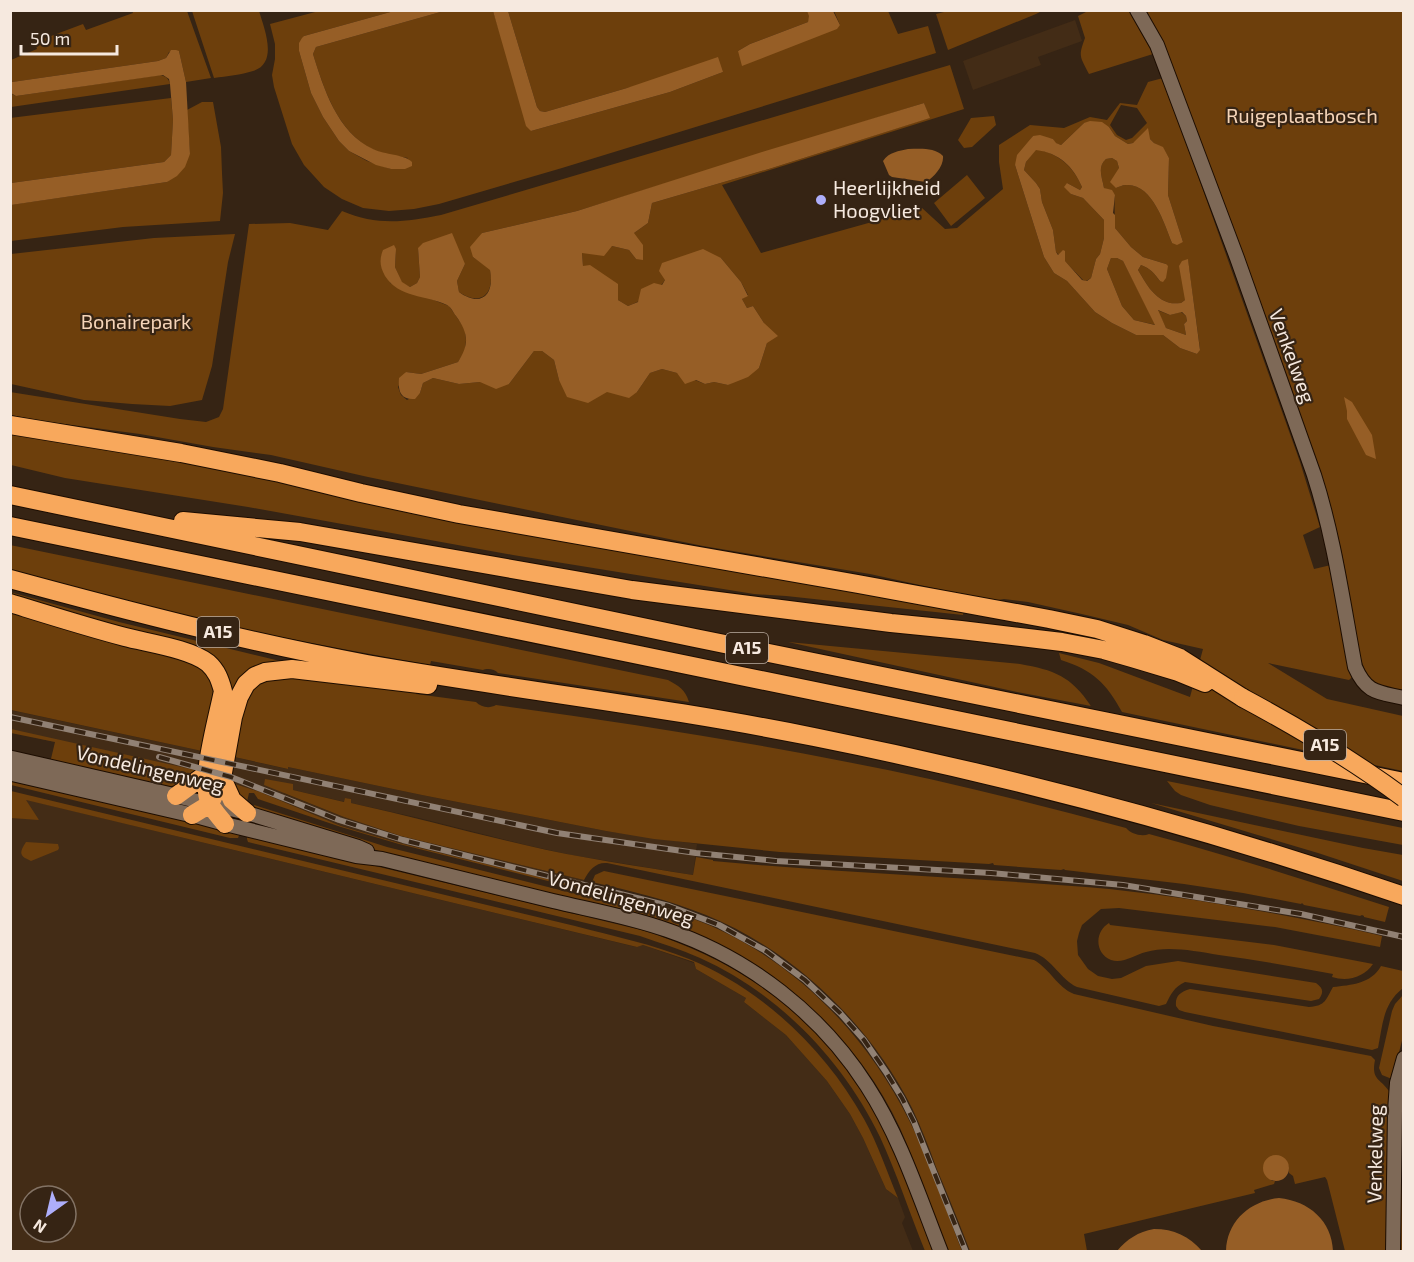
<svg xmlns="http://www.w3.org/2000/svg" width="1414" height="1262" font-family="'Exo 2',sans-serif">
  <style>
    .built { fill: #432c16; fill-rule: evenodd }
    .green { fill: #6d3f0c; fill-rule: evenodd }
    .water { fill: #965e26; fill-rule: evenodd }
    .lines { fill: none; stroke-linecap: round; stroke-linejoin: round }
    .street-casing { stroke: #1d0d01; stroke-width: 16 }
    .secondary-casing { stroke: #1d0d01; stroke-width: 17 }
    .highway-casing { stroke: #1d0d01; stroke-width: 20 }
    .street { stroke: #7e6957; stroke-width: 14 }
    .secondary { stroke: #7e6957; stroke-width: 15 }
    .highway { stroke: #f8a85c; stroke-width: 18 }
    .rail-casing { stroke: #918174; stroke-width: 6 }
    .rail { stroke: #362414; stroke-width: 4; stroke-dasharray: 11; stroke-linecap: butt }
    .highway-bridge-casing { stroke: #1d0d01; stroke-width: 20; stroke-linecap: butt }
    .highway-bridge { stroke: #f8a85c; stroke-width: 18 }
    .poi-dot { fill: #aeaefa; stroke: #362414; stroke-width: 2 }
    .labels { text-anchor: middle; stroke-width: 4.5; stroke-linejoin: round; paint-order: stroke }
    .shield { fill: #362414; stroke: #bcaea2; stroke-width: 1.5 }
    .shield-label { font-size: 18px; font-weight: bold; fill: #f6e9df }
    .park-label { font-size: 20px; fill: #f5d4b8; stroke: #362414 }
    .poi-label { font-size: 20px; fill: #f6e9df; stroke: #362414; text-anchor: start }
    .street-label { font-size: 20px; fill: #f6e9df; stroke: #362414 }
  </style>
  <rect width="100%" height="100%" fill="#362414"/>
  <!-- built -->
  <path class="built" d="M1075,20L1082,41L1038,57L1041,65L973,90L963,61Z
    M10,710L202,751L193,774L11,732Z
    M230,756L287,769L288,767L422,795L606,831L697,844L693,875L571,855L526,845L419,818L351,803V799L346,798L345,802L293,790L283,793L344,817L401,836L584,880L581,887L399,843L341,826L260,792L229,782Z
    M11,796L636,947L643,945L694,963L696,969L746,998L744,1002L786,1035L827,1081L850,1114L863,1138L886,1189L898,1198L905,1217L902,1223L913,1251L11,1252ZM30,1196H66V1232H30Z"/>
  <!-- green -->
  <path class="green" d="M132,10L187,11L211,78L186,82L179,51L169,52L166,58L158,61L12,82L11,83V60L37,49L35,42L83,24L86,30L133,13Z
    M192,11H259C264,28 279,63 253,71C241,75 227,76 214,78Z
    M319,11H394L304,36L299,51L311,93L323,117L339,141L349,151L367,161L391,169L408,158C396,156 384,155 372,149C337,131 324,89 313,54L316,47L444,11H493L531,131L670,92L723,72L627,88L545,112L540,111L537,107L508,11H807L810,16L808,22L750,44L738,51L840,25L834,11H888L898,34L928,26L936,53L562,168L439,204L414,209L389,211L363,208L342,199L324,187L304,165L292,144L274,87L272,75L275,59V44L270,24Z
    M948,11V10L1042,11L1036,14L948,50L936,14Z
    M1088,11H1129L1153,54L1089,74C1080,56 1078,57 1085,38L1078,16Z
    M1145,11H1403V693C1394,690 1381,688 1373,682C1355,665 1350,599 1346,574C1341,546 1334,519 1327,492L1206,160L1181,88L1161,37Z
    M950,65L964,109L722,185L761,253L922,208L945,229L957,228L1003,189L999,162V145L1030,125L1064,128L1090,117L1107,120L1120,103L1137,105L1148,82L1163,78L1300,462L1320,527L1303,535L1314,569L1331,565L1354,675L1349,680L1268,663L1327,699L1403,716V771L1122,712C1106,683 1093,670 1061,660L1059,653L1099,663L1190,697L1203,649L1163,640L1128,625L1086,615L1028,602L1004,599L992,601L870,574L703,546L368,477L271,455L213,447L140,434L42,421L11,415L10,392L180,419L206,422L219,417L223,409L249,224L290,223L328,230L342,211C377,226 405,222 441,215ZM924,103L929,118L772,168L652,203L648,223L634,233L636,259L629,250L612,246L582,253L583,266L618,300L628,306C641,301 658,292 665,280L721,258L741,282L748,295L742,299L747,308L753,306L764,323L767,343L759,368L728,385L714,382L705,384L677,373L662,369L650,373L637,392L607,391L559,380L554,360L542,351H534L509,384L480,382L459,384L433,378L423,383L420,393L407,400L401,395L398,387L406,372L421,374L458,362L465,351L466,340L465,329L449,306L390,283L396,249L395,267L402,283L410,287L417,283L420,277L418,248L465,264L457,281L459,292C481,307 495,294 490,269L473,257L482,233L577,211ZM1121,105L1137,108L1147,123L1132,138L1126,140L1117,135L1110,125ZM1084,123L1109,127L1115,136L1128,144L1150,139L1154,143L1163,148L1169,158L1168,195L1183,242L1172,243C1164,223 1152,183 1126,185C1122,185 1119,187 1116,188L1119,168L1117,161L1112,158L1106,159C1097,167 1102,177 1104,188L1115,195C1114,207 1115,217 1115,228L1131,247L1143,257L1166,264L1160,281C1153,272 1151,269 1141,265L1138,270C1145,282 1153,297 1167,302C1171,304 1177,303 1181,303L1185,300L1188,260L1200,349L1197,354L1180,348L1163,335H1136L1112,323L1095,312L1067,281L1054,273L1044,257L1015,165L1033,136L1053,139L1055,143L1061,145Z
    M160,75C166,76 169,79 170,84L11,107L10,93L16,96Z
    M171,98L173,120L171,155L164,162L11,183L10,118Z
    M202,102H213L221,147L222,173L223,193L220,221L123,227L11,241L10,205L167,182L190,154L187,110Z
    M994,116L996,125L972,147L964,148L958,140L971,118Z
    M1036,149C1059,154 1073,166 1082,187L1080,190L1067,183L1071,194L1083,198L1104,220V238L1100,254L1096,259L1091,278L1086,281L1083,280L1056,252L1053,230L1042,202L1040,189L1036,183L1024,170L1026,162Z
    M967,175L985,198L951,226L934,203Z
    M235,234L228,262L212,366L202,400L170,406L132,404L84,400L11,384V254L154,238Z
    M1111,258H1117L1123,261L1156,325L1134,320L1122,306L1107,269Z
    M1157,310L1170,315L1181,312L1186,316L1187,321L1184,324L1186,335L1166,328Z
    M11,430L85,443L964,610L963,615L786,596L754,594L513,555L248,507L65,478L11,465Z
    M10,545L668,680C679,686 685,689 689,702L498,673C495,669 487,668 483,670L431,661L430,665C377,655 325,646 272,635C184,617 97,595 11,570Z
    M10,592L119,622L280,661L266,664L233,695L219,662L11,599Z
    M10,612L142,647L188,663L205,670L213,685V695L202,751L11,710Z
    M788,642L1020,664C1054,670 1071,676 1091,706L1017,692Z
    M272,676L417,690L416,694L476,702C481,707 489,709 496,705C612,721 727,738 842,761C938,779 1032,803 1126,828C1131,834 1142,837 1149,834C1230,856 1309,881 1389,907L1385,922L1364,917V916L1362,915L1360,916L1304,905L1302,903L1301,904L1243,893L1184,884L1065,870L1064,869L1061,870L994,865L993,863L989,864L780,852L654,839L606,831L422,795L288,767V769L230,756L251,687Z
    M11,729L195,770C187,785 173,787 158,787L159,781H161L162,776L157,775L156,787L50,763L55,742L11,733Z
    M11,777L240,833L238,838H230L11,785Z
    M265,779L293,784V790L344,802L345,798L351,799V803C410,816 467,832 525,845C580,858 637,866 693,875L696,857L713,860V861C837,873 962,877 1086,887C1148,892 1210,902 1271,913C1308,920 1345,927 1382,936L1380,947L1275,927L1119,908L1101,909L1082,925L1079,933L1077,941L1078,955L1088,969L1098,976L1112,979L1121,978L1146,966L1178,961L1316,983C1323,988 1324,992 1319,999L1311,1001L1185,982C1174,987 1171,994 1166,1004L1159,1006L1077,987C1060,979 1053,960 1035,953L607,863C596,862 589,870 584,880L401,836L344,817L264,785Z
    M1167,781L1403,828V845L1299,826L1210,805L1181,795L1175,791Z
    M229,782L260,792L341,826L399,843L581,887L580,888L568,886L399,844L341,827L258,799L254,793H249L246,806Z
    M11,791L575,926C613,936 652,944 689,959C763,990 825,1049 864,1119C878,1144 887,1172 898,1198L886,1189L863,1138L850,1114L827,1081L786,1035L744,1002L746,998L696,969L694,962L643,945L637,947L26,800L39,820L11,818Z
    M1151,803L1363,848L1403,855V881L1318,853Z
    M254,805L387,847L580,895L586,894L590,890C623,899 658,906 691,918C787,953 864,1030 909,1120C930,1162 945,1208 962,1251H948C932,1211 918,1168 900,1128C857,1036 777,966 683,929C668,922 651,918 635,914L379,851L252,809Z
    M247,835L641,930C741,960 825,1020 875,1113C899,1157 915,1205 933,1251H925C910,1214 897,1174 880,1137C843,1060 778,993 700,958C680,949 660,943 640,936L248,842L247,839Z
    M26,842L58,844L59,848L58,850L31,861C19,856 19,853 26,842Z
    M604,871L1034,960C1050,969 1057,987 1074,994L1213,1026L1371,1056L1375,1060C1371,1080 1380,1078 1389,1091L1387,1251H1345L1327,1180L1325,1177L1295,1184L1293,1176L1289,1173V1167L1286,1160L1272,1156L1268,1159L1264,1165L1272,1181H1275L1274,1184L1254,1190L1255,1193L1084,1234L1087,1251H970C959,1223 948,1195 936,1167C929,1147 921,1127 912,1108C870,1024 793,950 706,915C669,900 631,891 592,882L595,875Z
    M1109,923L1110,925L1274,945L1373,964C1364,977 1348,982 1332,977L1333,974C1295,967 1257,960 1219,955C1202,952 1185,949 1169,949C1161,949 1153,950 1146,952C1134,955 1123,964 1111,960C1094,953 1095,931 1109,923Z
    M1381,966L1403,971V988C1383,1004 1383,1023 1378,1048L1372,1050L1185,1012L1179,1010L1176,1006C1175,996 1180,992 1190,989L1309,1007C1326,1006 1326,999 1333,987C1351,985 1371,984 1381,966Z
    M1403,995V1037L1392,1079L1382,1075L1379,1068L1392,1011L1395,1004Z
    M1403,1093L1404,1251L1399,1252L1401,1129Z"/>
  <!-- water -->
  <path class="water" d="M394,11H444L316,47L313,54C324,89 337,132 373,149C385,155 404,154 412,162V166L405,169H391L376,165L349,151L339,141L323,117L311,93L299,51V43L302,38L304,36Z
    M493,11H508L537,107L540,111L545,112L627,88L718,57L723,72L670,92L531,131L526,126Z
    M807,11H833L840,25L837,29L742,66L738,51L750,44L808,22L809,16Z
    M171,50H176L179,51L186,82L190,154L185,167L177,176L167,182L11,205V183L164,162L171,155L173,120L170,84L169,79L163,75L16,96L11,93V83L12,82L158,61L166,58Z
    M924,103L930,118L772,168L652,203L648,223L634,233L643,245V260L636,259L629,250L612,246L604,256L582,253L583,266L590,265L618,284V300L628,306L638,302L641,289L654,283L662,285L665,280L659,271L662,263L703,249L721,258L741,282L748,296L742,299L747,308L753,306L764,323L778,336L767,343L759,368L748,377L728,385L714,382L705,384L696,380L685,384L677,373L662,369L650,373L637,392L629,398L607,392L588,403L567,397L559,380L554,360L542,351H534L509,384L496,389L480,382L459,384L433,378L423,383L420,393L415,399C400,400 398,391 399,378L406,372L421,374L458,362C470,343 468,333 456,316C453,312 451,307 447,305C426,295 399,298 385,276C380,267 379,260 383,250L394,245L396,249L395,267L402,282L410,287L417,283L420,277L418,248L423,243L452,233L465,264L457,281L459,292C481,308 495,295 490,270L473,257L470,247L482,233L577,211L762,152Z
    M1090,121L1102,122L1109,127L1115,136L1128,144L1133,143L1148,128L1150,139L1154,143L1163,147L1169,158L1168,195L1183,242L1177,245L1172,243C1164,223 1152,183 1126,185C1122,185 1119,187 1116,188L1110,182L1119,168L1117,161L1112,158L1106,159C1097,167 1102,177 1104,188L1112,190L1115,195L1113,213L1115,215V228L1131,247L1143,257L1166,264L1168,266L1166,278L1163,282L1160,281C1154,273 1151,269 1141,265L1138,270C1145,282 1153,297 1167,302C1171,304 1177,303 1181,303L1185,300L1179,266L1182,261L1188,259L1200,350L1197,354L1180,348L1163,335H1136L1112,323L1095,312L1067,281L1054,273L1044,257L1015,165L1017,155L1033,136L1040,135L1053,139L1056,143L1061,145L1084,123ZM1036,150C1059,153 1073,166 1082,187L1080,190L1067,183L1064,187L1071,194L1083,198L1104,220V238L1100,254L1096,259L1091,278L1087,281L1082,280L1065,261V251L1063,250L1058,255L1056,252L1053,230L1042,202L1040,189L1036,183L1024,170L1026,162ZM1111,258H1117L1123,261L1155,325L1134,320L1122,306L1107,269ZM1158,310L1170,315L1182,312L1186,316L1187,321L1184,324L1186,335L1166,328Z
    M908,149C920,149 934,147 943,156C944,166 934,177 926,182L892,177L889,175L883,161C889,152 899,151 908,149Z
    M1344,397L1352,402L1372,435L1376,459L1366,455L1347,419V411Z
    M1263 1168a13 13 0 1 1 26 0a13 13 0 1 1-26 0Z
    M1279,1198C1309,1201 1332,1221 1333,1251H1226C1227,1221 1250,1201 1279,1198Z
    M1154,1229C1174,1229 1189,1236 1202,1251H1117C1127,1239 1138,1232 1154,1229Z"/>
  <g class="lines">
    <!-- street casing -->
    <g class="street-casing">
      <path id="street" d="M1137,10L1157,45L1237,258L1314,475C1334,537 1343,603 1355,667C1367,694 1378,692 1404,698
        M176,796L247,813L358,847L367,851
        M192,815L225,824L356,856L382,859C439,873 496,887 553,901C591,910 631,917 667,930C749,958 821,1014 867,1086C900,1137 919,1196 941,1252
        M1393,1252L1395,1111L1397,1083L1404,1058"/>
    </g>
    <!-- secondary casing -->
    <g class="secondary-casing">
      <path id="secondary" d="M10,758L176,796
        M10,773L192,815"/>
    </g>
    <!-- highway casing -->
    <g class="highway-casing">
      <path id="highway" d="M10,425L181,453L280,473L361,493L459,514L858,584L1049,619L1097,629L1144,644L1180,658L1243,698
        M10,495L695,638L1404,782
        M183,521L300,532L632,590L891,623L961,630L1062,642L1104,650L1132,658L1178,672L1205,683
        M10,526L1404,812
        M10,579C128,611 247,642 367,664C516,690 666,707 814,737C1014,777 1211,830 1404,896
        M10,603C49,615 87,627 125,637C148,643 191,649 208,663C217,671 220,680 223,691C218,717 200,779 209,801C212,810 220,817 225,824
        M222,778L232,800L247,813
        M176,796L206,774
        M192,815L210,804L222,778L233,717L239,697L246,684L255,676L265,672L292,669L428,685"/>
    </g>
    <!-- street -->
    <use href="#street" class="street"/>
    <!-- secondary -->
    <use href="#secondary" class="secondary"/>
    <!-- highway -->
    <use href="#highway" class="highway"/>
    <!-- rail casing -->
    <g class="rail-casing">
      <path id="rail" d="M10,717L557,833L696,853L776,861L991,873L1123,885L1301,914L1404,937
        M159,757L231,777L339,820L403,840L669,906L719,925L766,951L805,980L840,1013L864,1040L886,1072L902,1098L914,1122L966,1252"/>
    </g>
    <!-- rail -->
    <use href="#rail" class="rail"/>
    <!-- highway-bridge casing -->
    <g class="highway-bridge-casing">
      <path id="highway-bridge" d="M1243,698C1299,728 1353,760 1404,798"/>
    </g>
    <!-- highway-bridge -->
    <use href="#highway-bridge" class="highway-bridge"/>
  </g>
  <!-- markers -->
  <circle class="poi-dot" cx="821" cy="200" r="6"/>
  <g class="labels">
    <!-- shield labels -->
    <g class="shield">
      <rect x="197" y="617" width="42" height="30" rx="4.5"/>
      <rect x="726" y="633" width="42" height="30" rx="4.5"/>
      <rect x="1304" y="730" width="42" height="30" rx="4.5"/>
    </g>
    <g class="shield-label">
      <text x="218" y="638">A15</text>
      <text x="747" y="654">A15</text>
      <text x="1325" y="751">A15</text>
    </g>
    <!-- park labels -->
    <g class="park-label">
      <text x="1302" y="123">Ruigeplaatbosch</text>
      <text x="136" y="329">Bonairepark</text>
    </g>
    <!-- poi labels -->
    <g class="poi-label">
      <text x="833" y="195">Heerlijkheid<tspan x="833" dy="23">Hoogvliet</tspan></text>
    </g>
    <!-- street labels -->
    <g class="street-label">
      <text transform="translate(1292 356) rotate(70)" y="7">Venkelweg</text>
      <text transform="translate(150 769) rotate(13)" y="7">Vondelingenweg</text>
      <text transform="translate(621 898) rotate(16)" y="7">Vondelingenweg</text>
      <text transform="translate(1375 1154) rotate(-89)" y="7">Venkelweg</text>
    </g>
  </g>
  <!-- border -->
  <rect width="1414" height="1262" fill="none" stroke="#f6e9df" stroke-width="24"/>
  <!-- north arrow -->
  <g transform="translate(48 1214) rotate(214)"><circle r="28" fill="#362414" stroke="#837365" stroke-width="1.5"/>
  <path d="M0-4.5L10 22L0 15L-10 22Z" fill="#aeaefa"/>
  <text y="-9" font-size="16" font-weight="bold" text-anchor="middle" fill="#f6e9df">N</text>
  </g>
  <!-- scale -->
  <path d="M21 45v9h96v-9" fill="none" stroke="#f6e9df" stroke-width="3"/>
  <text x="30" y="45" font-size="18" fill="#f6e9df" stroke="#362414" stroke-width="4.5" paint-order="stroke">50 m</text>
</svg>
